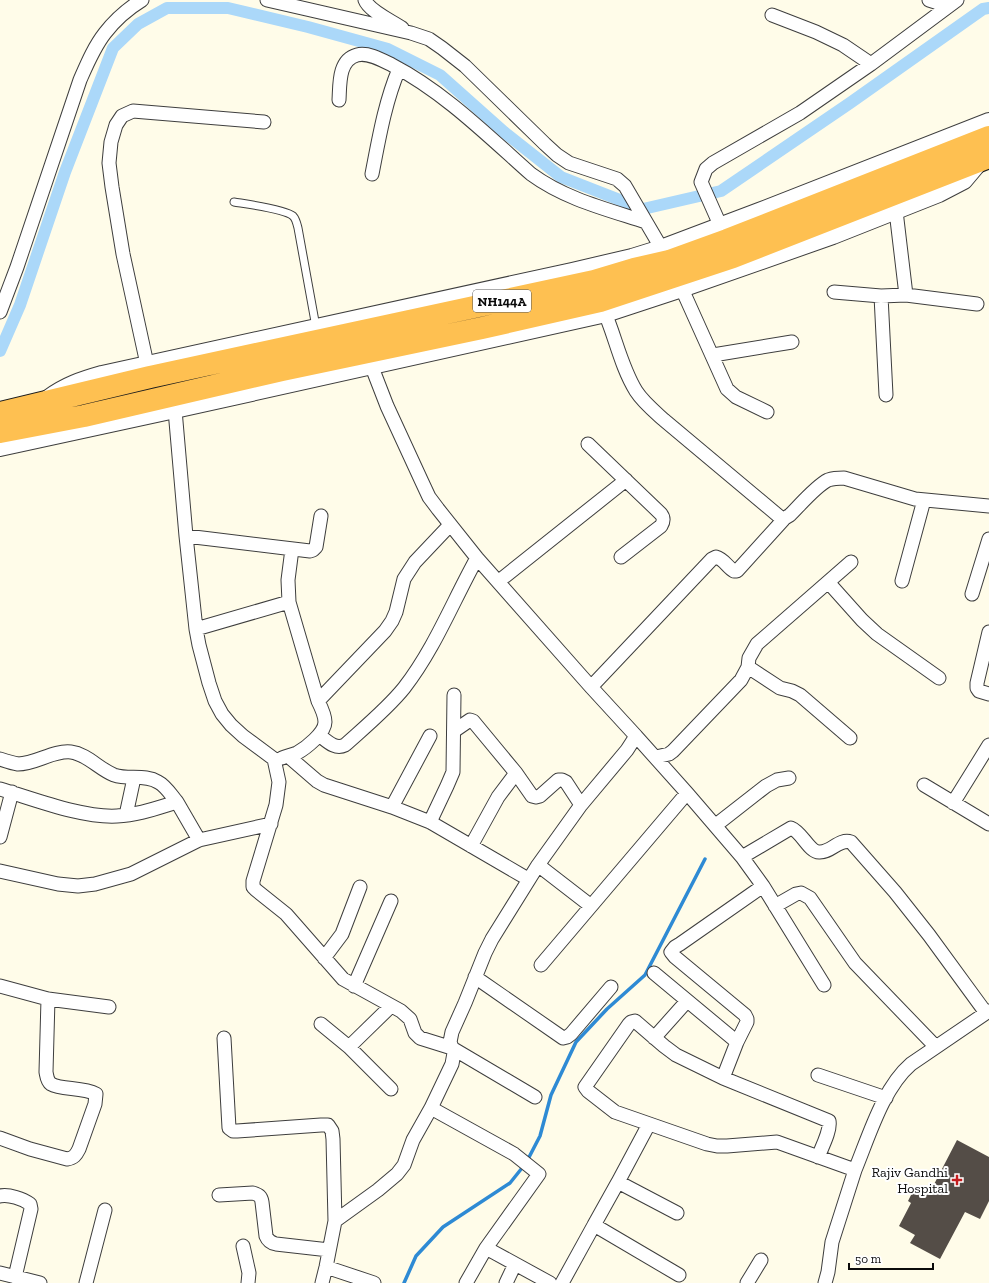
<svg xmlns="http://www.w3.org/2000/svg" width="989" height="1283" font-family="'Zilla Slab',serif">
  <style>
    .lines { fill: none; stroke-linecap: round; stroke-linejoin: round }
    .stream { stroke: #2e8ad4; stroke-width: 3.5 }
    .canal { stroke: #abd8f9; stroke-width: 12 }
    .building { fill: #544d47 }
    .service-casing { stroke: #3e3e3e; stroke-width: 9 }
    .minor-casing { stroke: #3e3e3e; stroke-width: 15 }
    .tertiary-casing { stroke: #3e3e3e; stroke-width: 18 }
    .trunk-casing { stroke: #1c1c1c; stroke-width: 24 }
    .service { stroke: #fff; stroke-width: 7 }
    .minor { stroke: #fff; stroke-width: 13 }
    .tertiary { stroke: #fff; stroke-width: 16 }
    .trunk { stroke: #fec051; stroke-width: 22 }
    .poi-dot { fill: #c21c1d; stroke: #fff; stroke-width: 1.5 }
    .labels { text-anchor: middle; stroke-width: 4; stroke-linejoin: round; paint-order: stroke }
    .shield { fill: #fff; stroke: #545454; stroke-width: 1 }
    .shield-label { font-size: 13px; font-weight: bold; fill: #0b0b0b }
    .poi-label { font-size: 14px; fill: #0b0b0b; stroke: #fff; text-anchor: end }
  </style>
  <rect width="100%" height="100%" fill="#fffce9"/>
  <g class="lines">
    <!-- stream -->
    <path class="stream" d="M404,1283L416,1256L443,1227L510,1183L526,1163L540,1136L551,1095L576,1042L607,1009L645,975L705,859"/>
    <!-- canal -->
    <path class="canal" d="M0,351L20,305L65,172L113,48L138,24L167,8H228L308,27L388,49L440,75L504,132L561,177L643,209L721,191L850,103L983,9L989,8"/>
  </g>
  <!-- building -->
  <path class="building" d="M957,1140L989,1157V1201L980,1219L965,1212L940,1259L910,1243L915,1235L899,1226L911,1203L908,1201L915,1187L929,1194Z"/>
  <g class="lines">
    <!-- service casing -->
    <g class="service-casing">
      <path id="service" d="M234,202C246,204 285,209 293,216C296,219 297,224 298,228L316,327"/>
    </g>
    <!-- minor casing -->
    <g class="minor-casing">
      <path id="minor" d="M267,0L411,33L429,39L442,48L465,66L545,144L557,155L569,163L617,179L625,186L666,256
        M365,0C369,11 392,21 402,28
        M929,0L948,6
        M772,15L816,32L843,45L871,64
        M339,100C340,85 338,60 357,55C368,52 382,60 392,65C444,92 487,135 531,174C565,199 606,209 646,222
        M372,174C379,138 385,102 399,69
        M896,211L906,295L977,304
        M724,234L701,182L706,169L713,163L800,113L871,64L957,0
        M682,289L727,389L736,397L767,412
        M834,292L881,296L906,295
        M881,296L886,395
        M602,306C615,334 620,365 636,391C643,402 654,411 664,420L781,518H785L790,515C800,505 816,486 828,480C834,478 838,478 844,478L915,499L989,506
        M0,312L17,267L80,80C87,64 94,47 105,33C115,20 129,8 142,0
        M713,355L792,342
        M147,364L123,254L112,187L109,163L111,142L116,125L122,116L133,111L264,122
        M175,410L186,536L196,629L199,645L209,683L215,701L222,714L231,725L243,736L274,759L279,782L276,805L253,881V887L256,890L286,914L343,979L401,1011L410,1019L415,1033L420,1038L452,1048L535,1097
        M588,444L661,514C664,518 664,521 661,526L621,557
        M186,536L310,551L313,550L316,547L321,516
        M499,581L626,480
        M902,581L924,500
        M828,582L862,620L877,634L939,678
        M972,594L989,539
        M196,629L289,602
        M989,632L977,683V688L979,691L989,694
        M748,667L780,688L792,691L800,695L850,738
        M591,687L712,559L716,557C724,559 727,567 734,571H737L785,518
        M318,701L385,631L392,621L396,612L404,579L415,562L450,525
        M454,731L470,720L473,721L516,773L532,796L536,797L540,796L558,780H562L566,782L581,805
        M319,735C327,741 335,750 345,745C365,727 388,708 404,688C435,648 453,601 477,558
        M636,736L687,793L742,857L791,828C802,832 809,852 819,852C831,853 839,838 851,842L895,892L929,935L986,1013
        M288,756L317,781L324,785L392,807L430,822L528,879
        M656,757L669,754L673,751L741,680L748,667L749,658L757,644L851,562
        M282,758C287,756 292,755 297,753C306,748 325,733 325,722C325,715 321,707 318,701L289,602L288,580L292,549
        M0,759C6,761 12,763 18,764C36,764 53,750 71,752C87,754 99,769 114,775C128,780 145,774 158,782C166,786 171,795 177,802
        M924,785L989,824
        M0,789C34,799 82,818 117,816C138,815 157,808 177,802L199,840
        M953,803L989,745
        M392,807L430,736
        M126,815L134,778
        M430,822L447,786L453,772L454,695
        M716,825L766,786L777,780L789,778
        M0,837L12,792
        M471,846L498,797L516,773
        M742,857L763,886L824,985
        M538,865L591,906
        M0,871L58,884L78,886L95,884L131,874L199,840L271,824
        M775,906L796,894L801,893L810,898L855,963L936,1047
        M324,958L342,934L360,887
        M541,965L687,793
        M654,973L737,1042L723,1078L676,1055L664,1046L635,1021L631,1022L629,1024L585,1087L588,1091L615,1112L707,1144L717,1146H727L777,1142L855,1170C869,1136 883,1088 911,1064L989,1011
        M475,977L563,1038L567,1037L571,1034L611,987
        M0,986L48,999L109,1007
        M354,986L391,901
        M321,1024L349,1047L391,1006
        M224,1038L229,1128L233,1131H237L321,1125H328L332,1131L333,1139L335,1221L326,1267L322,1283
        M654,1038L687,1001
        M737,1042L747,1022V1019L745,1015L675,957L671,952L675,947L680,944L763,886
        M349,1047L391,1089
        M818,1075L886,1098
        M723,1078L829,1121C831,1130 822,1147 818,1157
        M431,1108L514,1154L539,1174L486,1248
        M0,1138L30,1149L67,1159C74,1158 76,1155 79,1149L95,1104L96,1094C83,1087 61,1090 51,1084C47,1081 47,1077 46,1072L48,999
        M618,1182L649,1124
        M219,1195L253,1193C259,1195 261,1196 262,1202L266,1236C268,1241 271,1243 276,1244L329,1250
        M0,1196C9,1194 23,1199 30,1204L31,1209L15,1277
        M677,1213L618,1182L594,1225L679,1275
        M335,1221L378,1190L397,1174L404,1165L413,1140L431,1108L452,1064L454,1053L450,1042L452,1032L465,1003L485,953L492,939L538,865L581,805L627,750L636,736L591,687L477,558L438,509L429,497L422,482L387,406L368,357
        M243,1246L249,1273L248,1283
        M326,1267L374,1283
        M0,1273L40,1283
        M86,1283L105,1210
        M466,1283L486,1248L550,1283
        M506,1283L515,1264
        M562,1283L594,1225
        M747,1283L761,1260
        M825,1283L828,1272L832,1242L855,1170"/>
    </g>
    <!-- tertiary casing -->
    <g class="tertiary-casing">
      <path id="tertiary" d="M48,398C66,385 81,380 102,374L572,271L632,257L661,248L759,211L989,121
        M0,448L175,410L606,314L682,289L833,236L939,194L964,181L980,162"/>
    </g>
    <!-- trunk casing -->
    <g class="trunk-casing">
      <path id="trunk" d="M0,413L150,377L594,281L634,269L669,261L727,240L989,137
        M0,432L84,416L282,370L482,328L600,301L733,257L989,157"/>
    </g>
    <!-- service -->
    <use href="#service" class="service"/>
    <!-- minor -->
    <use href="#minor" class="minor"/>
    <!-- tertiary -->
    <use href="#tertiary" class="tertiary"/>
    <!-- trunk -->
    <use href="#trunk" class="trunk"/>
  </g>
  <!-- markers -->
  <path class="poi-dot" d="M955 1174h4v4h4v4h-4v4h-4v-4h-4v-4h4z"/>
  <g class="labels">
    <!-- shield labels -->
    <rect class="shield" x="473" y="290" width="58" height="22" rx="3"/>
    <g class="shield-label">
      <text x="502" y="306">NH144A</text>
    </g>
    <!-- poi labels -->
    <g class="poi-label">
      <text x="948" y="1177">Rajiv Gandhi<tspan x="948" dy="16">Hospital</tspan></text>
    </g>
  </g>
  <!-- scale -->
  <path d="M849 1263v6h84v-6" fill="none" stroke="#0b0b0b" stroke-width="2"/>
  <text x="855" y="1263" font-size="12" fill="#0b0b0b" stroke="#ffffff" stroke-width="3" paint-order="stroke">50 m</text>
</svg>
